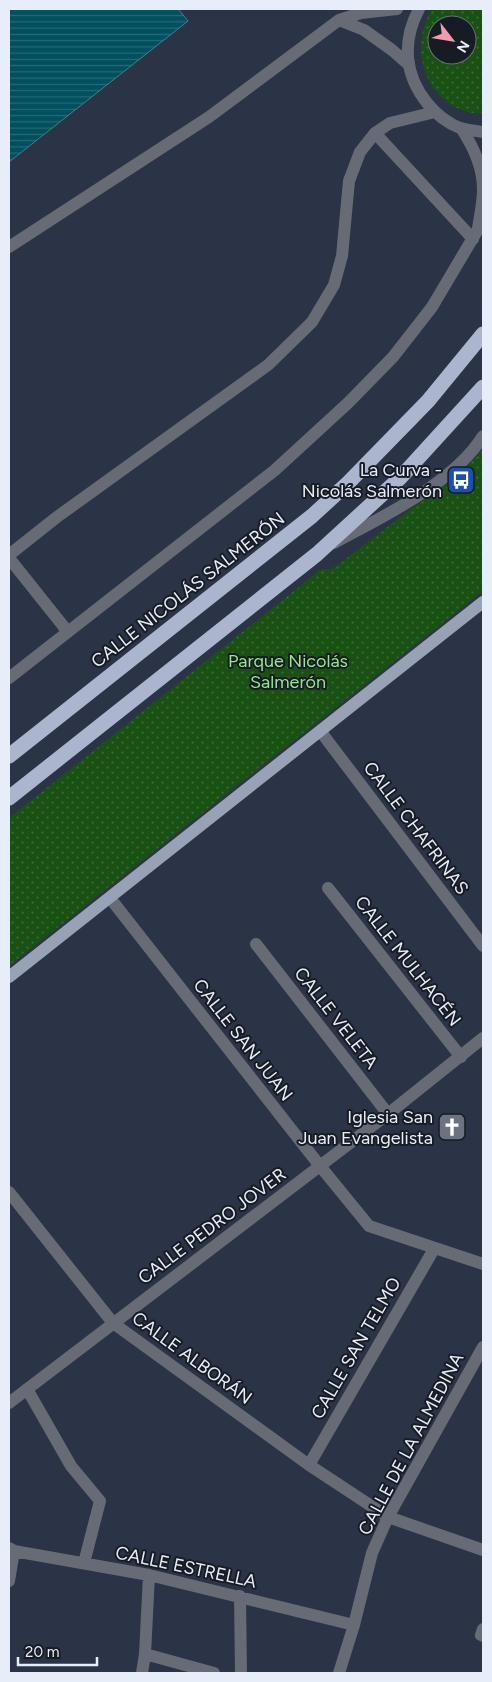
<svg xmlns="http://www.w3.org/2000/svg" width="492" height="1682" font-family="Figtree,sans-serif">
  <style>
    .park { fill: url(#park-dots); fill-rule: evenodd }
    .water { fill: url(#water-rules); stroke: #457f8d }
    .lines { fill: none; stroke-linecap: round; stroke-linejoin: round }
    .minor { stroke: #676b75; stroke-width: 12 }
    .major { stroke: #98a1b5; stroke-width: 12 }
    .highway { stroke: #abb6ce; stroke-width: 15 }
    .labels { text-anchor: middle; stroke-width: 4; stroke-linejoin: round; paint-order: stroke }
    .poi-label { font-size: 18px; fill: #e7edf9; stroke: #171b24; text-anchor: end }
    .street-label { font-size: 18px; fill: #e7edf9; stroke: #171b24 }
    .park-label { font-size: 18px; fill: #95e78b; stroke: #171b24 }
  </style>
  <defs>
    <pattern id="park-dots" width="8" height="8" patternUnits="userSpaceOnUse" patternTransform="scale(1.25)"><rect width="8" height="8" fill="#185112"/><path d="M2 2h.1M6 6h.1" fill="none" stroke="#3a6a35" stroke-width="1.8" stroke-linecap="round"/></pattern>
    <pattern id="water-rules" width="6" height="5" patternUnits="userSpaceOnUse" patternTransform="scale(1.25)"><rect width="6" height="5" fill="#00505f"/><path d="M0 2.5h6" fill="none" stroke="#256a77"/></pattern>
  </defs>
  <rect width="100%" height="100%" fill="#2b3447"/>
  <!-- park -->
  <path class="park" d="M432,9H483V114C478,113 473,114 468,112C423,99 409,47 432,9ZM437,25H467V55H437Z
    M483,447V591L9,966V818L320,570L331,569L338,565L467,466L476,457Z"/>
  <!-- water -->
  <path class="water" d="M9,9H178L188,21L9,162Z"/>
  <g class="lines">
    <!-- minor -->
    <path class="minor" d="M419,9C402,41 404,74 427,103C436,114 447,123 460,128C468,130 476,131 483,132
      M339,20L364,30L392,50L408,64
      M461,128C473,146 483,167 483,189C483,202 480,216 478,228
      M375,133L473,239
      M9,247L209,117L339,20L361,13L397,9
      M334,543C382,517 454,483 483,436
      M9,555L57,517L268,365L312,322L334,285L342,256L349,181L360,152L375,133L390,123L435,112
      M9,558L68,632
      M9,678L275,470L348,403L393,357L432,307L483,221
      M321,732L483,946
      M328,888L461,1057
      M110,898L320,1166L369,1226L483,1264
      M256,944L388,1114
      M9,1192L113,1323L309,1465L388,1517L483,1550
      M27,1389L71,1466L100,1501L84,1563
      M9,1403L388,1114L483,1038
      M309,1465L434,1249
      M9,1548L14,1551L149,1575L354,1625
      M9,1581L14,1551
      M240,1596L241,1673
      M483,1629L481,1635L483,1636
      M145,1654L214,1673
      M142,1673L145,1654L149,1575
      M339,1673L354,1625L372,1553L388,1517L483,1347"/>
    <!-- major -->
    <path class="major" d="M9,977L483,602"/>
    <!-- highway -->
    <path class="highway" d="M9,756L312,516L348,483L428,401L483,334
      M9,798L317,554L400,478L483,387"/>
  </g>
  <!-- icons -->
  <defs>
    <g id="bus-square" transform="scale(1.4375)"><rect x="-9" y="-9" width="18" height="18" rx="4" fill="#1a4fb4" stroke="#171b24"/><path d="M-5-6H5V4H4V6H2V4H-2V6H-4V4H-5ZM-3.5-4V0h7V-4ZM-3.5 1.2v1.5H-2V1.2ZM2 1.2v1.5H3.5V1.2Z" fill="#fff"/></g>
    <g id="church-square" transform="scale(1.4375)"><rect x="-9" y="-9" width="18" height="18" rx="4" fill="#6b7280" stroke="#171b24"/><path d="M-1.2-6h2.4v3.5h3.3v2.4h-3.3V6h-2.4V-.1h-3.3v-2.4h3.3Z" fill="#fff"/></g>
  </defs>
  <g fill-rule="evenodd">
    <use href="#bus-square" x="461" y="480"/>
    <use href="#church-square" x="452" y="1127"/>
  </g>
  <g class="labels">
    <!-- poi labels -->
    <g class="poi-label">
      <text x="442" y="476">La Curva -<tspan x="442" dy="21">Nicolás Salmerón</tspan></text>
      <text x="433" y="1123">Iglesia San<tspan x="433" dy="21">Juan Evangelista</tspan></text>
    </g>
    <!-- street labels -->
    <g class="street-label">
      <text transform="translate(188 590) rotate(-38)" y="6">CALLE NICOLÁS SALMERÓN</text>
      <text transform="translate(416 828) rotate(53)" y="6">CALLE CHAFRINAS</text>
      <text transform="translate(408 961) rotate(52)" y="6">CALLE MULHACÉN</text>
      <text transform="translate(336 1018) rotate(52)" y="6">CALLE VELETA</text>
      <text transform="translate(243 1040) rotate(52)" y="6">CALLE SAN JUAN</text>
      <text transform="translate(212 1226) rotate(-37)" y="6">CALLE PEDRO JOVER</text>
      <text transform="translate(356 1348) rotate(-60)" y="6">CALLE SAN TELMO</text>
      <text transform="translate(192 1358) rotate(36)" y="6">CALLE ALBORÁN</text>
      <text transform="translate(411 1444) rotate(-62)" y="6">CALLE DE LA ALMEDINA</text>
      <text transform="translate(186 1567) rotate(12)" y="6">CALLE ESTRELLA</text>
    </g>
    <!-- park labels -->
    <g class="park-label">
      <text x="288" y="667">Parque Nicolás<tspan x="288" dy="21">Salmerón</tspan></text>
    </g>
  </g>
  <!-- border -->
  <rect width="492" height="1682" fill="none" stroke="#e7edf9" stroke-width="20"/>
  <!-- north arrow -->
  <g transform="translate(452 40) rotate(121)"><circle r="24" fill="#171b24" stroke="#6a6f79"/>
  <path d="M0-4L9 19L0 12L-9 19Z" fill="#f29aaf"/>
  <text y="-8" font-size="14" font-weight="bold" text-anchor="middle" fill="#e7edf9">N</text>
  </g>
  <!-- scale -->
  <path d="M18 1657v8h79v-8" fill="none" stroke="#e7edf9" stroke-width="2.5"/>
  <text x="25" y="1657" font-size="15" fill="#e7edf9" stroke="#171b24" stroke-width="4" paint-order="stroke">20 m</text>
</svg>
